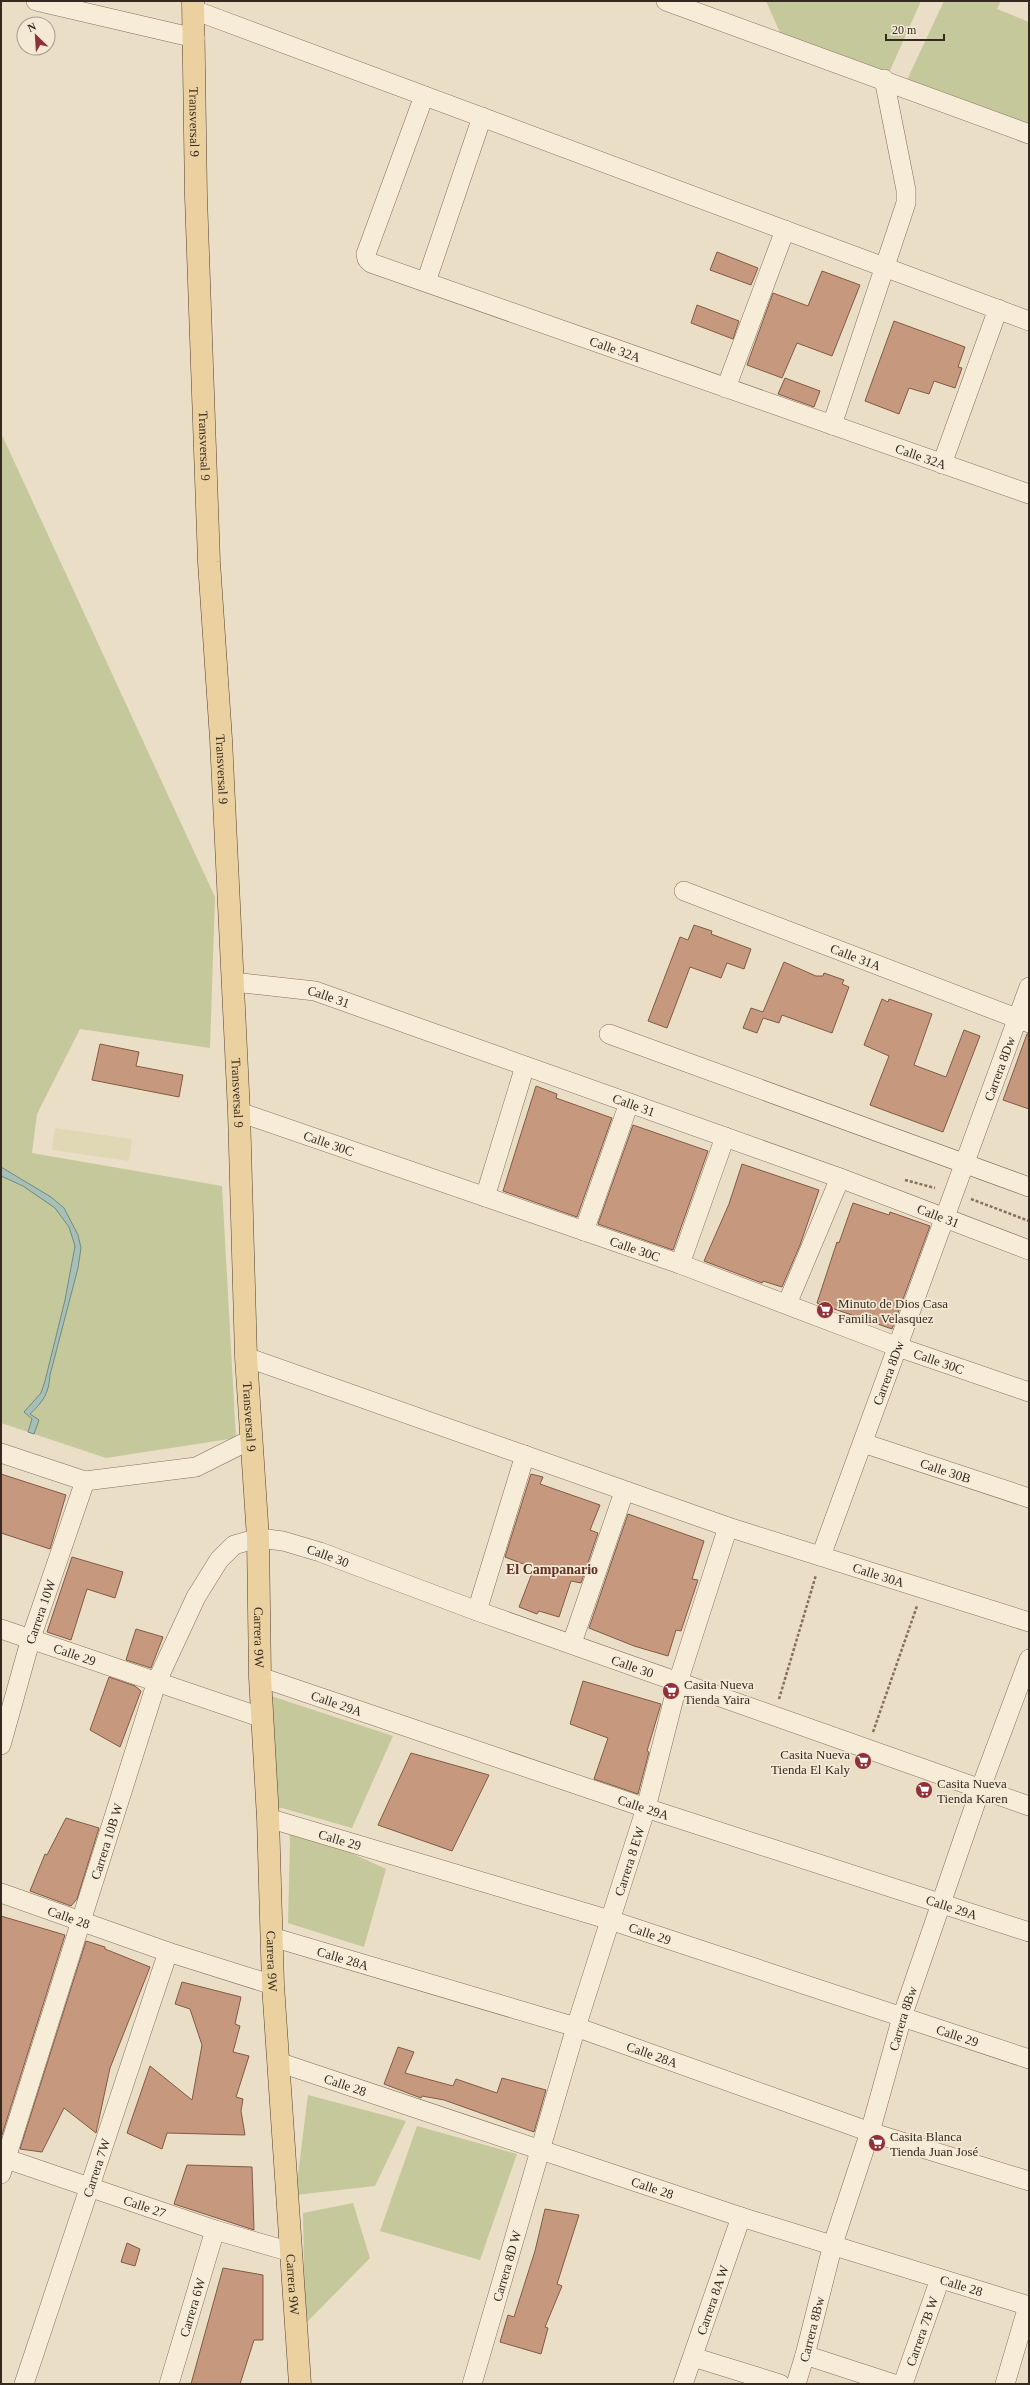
<svg xmlns="http://www.w3.org/2000/svg" width="1030" height="2385" font-family="Georgia,serif">
  <style>
    .farmland { fill: #e0d7b4 }
    .green { fill: #c5c89a }
    .water { fill: #a7bfb7; stroke: #6e8c84 }
    .building { fill: #c6997e; stroke: #825a45 }
    .lines { fill: none; stroke-linecap: round; stroke-linejoin: round }
    .minor-casing { stroke: #85705d; stroke-width: 20 }
    .major-casing { stroke: #533f31; stroke-width: 23 }
    .path { stroke: #85705d; stroke-width: 2.5; stroke-dasharray: 3 2; stroke-linecap: butt }
    .minor { stroke: #f6ecd8; stroke-width: 19 }
    .major { stroke: #ebd1a0; stroke-width: 22 }
    .labels { text-anchor: middle; stroke-width: 3.5; stroke-linejoin: round; paint-order: stroke }
    .street-label { font-size: 13px; fill: #362a20; stroke: #f3e9d5 }
    .poi-label { font-size: 13px; fill: #362a20; stroke: #f3e9d5; text-anchor: start }
    .neighbourhood-label { font-size: 14px; font-weight: bold; fill: #5f2d22; stroke: #f3e9d5 }
  </style>
  <rect width="100%" height="100%" fill="#ebdec6"/>
  <!-- farmland -->
  <path class="farmland" d="M55,1128L132,1139L129,1161L52,1150Z"/>
  <!-- green -->
  <path class="green" d="M766,1H921L888,75L785,44Z
    M944,1H976L983,3L978,1H1001L997,9L1029,22V125L907,80Z
    M1,433L215,897L210,1048L80,1029L37,1114L32,1153L222,1186L236,1438L106,1458L1,1423Z
    M265,1694L393,1736L352,1828L282,1808L270,1810Z
    M288,1824L386,1869L364,1947L288,1923L290,1840Z
    M308,2095L406,2121L375,2186L287,2196L297,2182Z
    M417,2126L517,2154L480,2260L380,2231Z
    M353,2203L370,2258L305,2324L303,2213Z"/>
  <!-- water -->
  <path class="water" d="M1,1167L51,1197L64,1208L78,1235L81,1248L78,1268L50,1375C49,1393 43,1402 30,1414L39,1420L34,1434L28,1432L32,1419L24,1412L41,1393L45,1381L65,1300L75,1246L69,1227L55,1208L23,1186L1,1176Z"/>
  <!-- building -->
  <path class="building" d="M717,252L758,268L751,285L710,270Z
    M822,271L860,285L832,356L797,343L782,378L747,365L773,293L808,306Z
    M697,305L739,321L733,339L691,323Z
    M894,321L965,347L958,367L962,368L955,388L934,381L929,394L909,388L899,414L865,401Z
    M785,378L820,391L814,407L778,394Z
    M694,925L712,931L711,934L751,949L744,969L727,963L721,978L690,967L667,1028L648,1021L680,937L688,940Z
    M784,962L816,976H823L824,973L844,980L842,984L849,987L832,1033L782,1015L779,1023L763,1018L757,1033L743,1028L751,1008L763,1012Z
    M882,999L888,1002L889,999L932,1014L914,1065L946,1077L964,1030L980,1036L943,1132L870,1105L889,1056L864,1045Z
    M1027,1034H1029V1109L1003,1100Z
    M100,1044L139,1052L136,1066L183,1075L179,1097L92,1080Z
    M536,1086L557,1094L556,1098L612,1118L577,1217L503,1191Z
    M633,1125L708,1151L673,1250L598,1224Z
    M742,1164L819,1190L800,1245L782,1287L763,1281L762,1283L704,1261L729,1204Z
    M853,1203L889,1215L890,1212L930,1226L892,1329L817,1303L837,1242L839,1243Z
    M1,1474L66,1495L50,1549L1,1533Z
    M531,1474L543,1477L540,1484L600,1505L590,1530L598,1533L581,1583L571,1581L559,1617L539,1611L537,1614L519,1607L534,1568L505,1557Z
    M628,1514L704,1541L692,1579L698,1580L681,1631L676,1630L668,1656L634,1646L589,1628Z
    M72,1557L123,1572L115,1598L87,1589L71,1640L47,1632Z
    M136,1629L163,1637L151,1668L126,1660Z
    M109,1677L135,1686L141,1691L120,1747L90,1730Z
    M583,1681L661,1704L647,1751L649,1752L638,1794L594,1779L608,1738L570,1724Z
    M411,1753L489,1775L452,1851L378,1825Z
    M66,1818L99,1828L77,1899L71,1906L30,1891L45,1854L47,1855Z
    M1,1916L65,1935L1,2138Z
    M86,1941L105,1947V1949L150,1967L110,2068L96,2133L64,2108L42,2152L20,2149Z
    M182,1982L241,1997L235,2024L240,2026L233,2052L249,2056L236,2097L243,2099L241,2111L245,2135L167,2133L162,2149L127,2133L150,2066L192,2100L202,2045L190,2009L175,2004Z
    M398,2047L414,2052L405,2073L453,2086L456,2079L497,2093L502,2078L546,2090L534,2132L444,2100L422,2096L421,2098L384,2084Z
    M187,2165L252,2167L254,2230L174,2204Z
    M545,2209L579,2215L557,2284L562,2286L545,2327L548,2328L541,2354L500,2342L508,2315L514,2317L535,2251Z
    M127,2243L140,2249L135,2266L121,2262Z
    M223,2268L263,2275V2340H254L240,2384H191Z"/>
  <g class="lines">
    <!-- minor casing -->
    <g class="minor-casing">
      <g id="minor">
        <path d="M36,1L195,38"/>
        <path d="M666,1L1029,134"/>
        <path d="M194,10L1029,321"/>
        <path id="s1" d="M424,96L366,254L367,259L371,263L1029,494"/>
        <path d="M426,282L482,117"/>
        <path d="M726,388L785,230"/>
        <path d="M832,425L906,203V190L884,79"/>
        <path d="M942,464L998,309"/>
        <path id="s2" d="M684,891L1029,1023"/>
        <path id="s3" d="M233,982L315,991L840,1178L1029,1250"/>
        <path d="M609,1034L1029,1187"/>
        <path id="s4" d="M239,1112L680,1264L898,1347L1029,1392"/>
        <path d="M485,1197L525,1066"/>
        <path d="M584,1231L629,1103"/>
        <path d="M680,1264L725,1137"/>
        <path d="M787,1304L840,1178"/>
        <path id="s5" d="M246,1357L728,1527L1029,1622"/>
        <path id="s6" d="M863,1443L1029,1498"/>
        <path d="M1,1453L85,1481L196,1467L252,1439"/>
        <path id="s7" d="M821,1556L1029,987"/>
        <path d="M477,1611L525,1455"/>
        <path id="s8" d="M1,1629L263,1718"/>
        <path d="M572,1643L624,1492"/>
        <path id="s9" d="M260,1677L646,1808L1029,1932"/>
        <path id="s10" d="M1,1745L31,1638L85,1481"/>
        <path id="s11" d="M268,1818L610,1920L1029,2059"/>
        <path id="s12" d="M1,1893L168,1952L273,1985"/>
        <path id="s13" d="M272,1937L576,2027L870,2132L1029,2181"/>
        <path id="s14" d="M278,2062L741,2217L1029,2306"/>
        <path id="s15" d="M1,2157L215,2230L291,2252"/>
        <path id="s16" d="M1,2174L157,1681L196,1597L219,1560L234,1545L258,1538L283,1541L320,1552L477,1611L1029,1806"/>
        <path d="M805,2355L894,2384"/>
        <path d="M693,2357L780,2384"/>
        <path id="s17" d="M24,2384L168,1952"/>
        <path id="s18" d="M169,2384L215,2230"/>
        <path id="s19" d="M472,2384L576,2027L646,1808L678,1682L728,1527"/>
        <path id="s20" d="M683,2384L741,2217"/>
        <path id="s21" d="M796,2384L805,2355L833,2244L870,2132L902,2017L980,1790L1029,1659"/>
        <path id="s22" d="M903,2384L940,2279"/>
        <path d="M1005,2384L1028,2306"/>
      </g>
    </g>
    <!-- major casing -->
    <g class="major-casing">
      <g id="major">
        <path id="s23" d="M193,1L196,197L209,562L221,739L239,1112L246,1357L258,1538L260,1677L268,1818L273,1985L300,2384"/>
      </g>
    </g>
    <!-- path -->
    <path class="path" d="M905,1180L935,1188
      M971,1199L1029,1221
      M779,1699L816,1575
      M873,1732L917,1606"/>
    <!-- minor -->
    <use href="#minor" class="minor"/>
    <!-- major -->
    <use href="#major" class="major"/>
  </g>
  <!-- icons -->
  <defs>
    <g id="supermarket-disc" transform="scale(0.9)"><circle r="9.5" fill="#8f3136" stroke="#f3e9d5"/><path d="M-6-5.5h2.5l.6 2H6L4.5 2H-2.5L-4.4-4H-6ZM-1.5 3.2a1.3 1.3 0 1 0 .1 0ZM3 3.2a1.3 1.3 0 1 0 .1 0Z" fill="#fff"/></g>
  </defs>
  <g fill-rule="evenodd">
    <use href="#supermarket-disc" x="825" y="1310"/>
    <use href="#supermarket-disc" x="671" y="1691"/>
    <use href="#supermarket-disc" x="863" y="1761"/>
    <use href="#supermarket-disc" x="924" y="1790"/>
    <use href="#supermarket-disc" x="877" y="2143"/>
  </g>
  <g class="labels">
    <!-- street labels -->
    <g class="street-label">
      <text dy="5" stroke="none"><textPath href="#s23" startOffset="121">Transversal 9</textPath></text>
      <text dy="5" stroke="none"><textPath href="#s1" startOffset="438">Calle 32A</textPath></text>
      <text dy="5" stroke="none"><textPath href="#s23" startOffset="445">Transversal 9</textPath></text>
      <text dy="5" stroke="none"><textPath href="#s1" startOffset="762">Calle 32A</textPath></text>
      <text dy="5" stroke="none"><textPath href="#s23" startOffset="769">Transversal 9</textPath></text>
      <text dy="5" stroke="none"><textPath href="#s2" startOffset="184">Calle 31A</textPath></text>
      <text dy="5" stroke="none"><textPath href="#s3" startOffset="97">Calle 31</textPath></text>
      <text dy="5" stroke="none"><textPath href="#s7" startOffset="519">Carrera 8Dw</textPath></text>
      <text dy="5" stroke="none"><textPath href="#s23" startOffset="1093">Transversal 9</textPath></text>
      <text dy="5" stroke="none"><textPath href="#s3" startOffset="421">Calle 31</textPath></text>
      <text dy="5" stroke="none"><textPath href="#s4" startOffset="95">Calle 30C</textPath></text>
      <text dy="5" stroke="none"><textPath href="#s3" startOffset="745">Calle 31</textPath></text>
      <text dy="5" stroke="none"><textPath href="#s4" startOffset="419">Calle 30C</textPath></text>
      <text dy="5" stroke="none"><textPath href="#s4" startOffset="743">Calle 30C</textPath></text>
      <text dy="5" stroke="none"><textPath href="#s7" startOffset="195">Carrera 8Dw</textPath></text>
      <text dy="5" stroke="none"><textPath href="#s23" startOffset="1417">Transversal 9</textPath></text>
      <text dy="5" stroke="none"><textPath href="#s6" startOffset="87">Calle 30B</textPath></text>
      <text dy="5" stroke="none"><textPath href="#s16" startOffset="772">Calle 30</textPath></text>
      <text dy="5" stroke="none"><textPath href="#s5" startOffset="669">Calle 30A</textPath></text>
      <text dy="5" stroke="none"><textPath href="#s10" startOffset="139">Carrera 10W</textPath></text>
      <text dy="5" stroke="none"><textPath href="#s23" startOffset="1638">Carrera 9W</textPath></text>
      <text dy="5" stroke="none"><textPath href="#s8" startOffset="78">Calle 29</textPath></text>
      <text dy="5" stroke="none"><textPath href="#s16" startOffset="1096">Calle 30</textPath></text>
      <text dy="5" stroke="none"><textPath href="#s9" startOffset="81">Calle 29A</textPath></text>
      <text dy="5" stroke="none"><textPath href="#s9" startOffset="405">Calle 29A</textPath></text>
      <text dy="5" stroke="none"><textPath href="#s11" startOffset="75">Calle 29</textPath></text>
      <text dy="5" stroke="none"><textPath href="#s16" startOffset="349">Carrera 10B W</textPath></text>
      <text dy="5" stroke="none"><textPath href="#s19" startOffset="546">Carrera 8 EW</textPath></text>
      <text dy="5" stroke="none"><textPath href="#s9" startOffset="729">Calle 29A</textPath></text>
      <text dy="5" stroke="none"><textPath href="#s12" startOffset="72">Calle 28</textPath></text>
      <text dy="5" stroke="none"><textPath href="#s11" startOffset="399">Calle 29</textPath></text>
      <text dy="5" stroke="none"><textPath href="#s13" startOffset="74">Calle 28A</textPath></text>
      <text dy="5" stroke="none"><textPath href="#s23" startOffset="1962">Carrera 9W</textPath></text>
      <text dy="5" stroke="none"><textPath href="#s21" startOffset="381">Carrera 8Bw</textPath></text>
      <text dy="5" stroke="none"><textPath href="#s11" startOffset="723">Calle 29</textPath></text>
      <text dy="5" stroke="none"><textPath href="#s13" startOffset="398">Calle 28A</textPath></text>
      <text dy="5" stroke="none"><textPath href="#s14" startOffset="71">Calle 28</textPath></text>
      <text dy="5" stroke="none"><textPath href="#s17" startOffset="228">Carrera 7W</textPath></text>
      <text dy="5" stroke="none"><textPath href="#s14" startOffset="395">Calle 28</textPath></text>
      <text dy="5" stroke="none"><textPath href="#s15" startOffset="152">Calle 27</textPath></text>
      <text dy="5" stroke="none"><textPath href="#s19" startOffset="123">Carrera 8D W</textPath></text>
      <text dy="5" stroke="none"><textPath href="#s23" startOffset="2286">Carrera 9W</textPath></text>
      <text dy="5" stroke="none"><textPath href="#s14" startOffset="719">Calle 28</textPath></text>
      <text dy="5" stroke="none"><textPath href="#s20" startOffset="89">Carrera 8A W</textPath></text>
      <text dy="5" stroke="none"><textPath href="#s18" startOffset="80">Carrera 6W</textPath></text>
      <text dy="5" stroke="none"><textPath href="#s21" startOffset="57">Carrera 8Bw</textPath></text>
      <text dy="5" stroke="none"><textPath href="#s22" startOffset="56">Carrera 7B W</textPath></text>
    </g>
    <!-- poi labels -->
    <g class="poi-label">
      <text x="838" y="1308">Minuto de Dios Casa<tspan x="838" dy="15">Familia Velasquez</tspan></text>
      <text x="684" y="1689">Casita Nueva<tspan x="684" dy="15">Tienda Yaira</tspan></text>
      <text x="850" y="1759" text-anchor="end">Casita Nueva<tspan x="850" dy="15">Tienda El Kaly</tspan></text>
      <text x="937" y="1788">Casita Nueva<tspan x="937" dy="15">Tienda Karen</tspan></text>
      <text x="890" y="2141">Casita Blanca<tspan x="890" dy="15">Tienda Juan José</tspan></text>
    </g>
    <!-- neighbourhood labels -->
    <g class="neighbourhood-label">
      <text x="552" y="1574">El Campanario</text>
    </g>
  </g>
  <!-- border -->
  <rect width="1030" height="2385" fill="none" stroke="#362a20" stroke-width="4"/>
  <!-- north arrow -->
  <g transform="translate(36 36) rotate(335)"><circle r="19" fill="#f3e9d5" stroke="#a79d8d"/>
  <path d="M0-3L7 15L0 10L-7 15Z" fill="#8f3136"/>
  <text y="-6" font-size="11" font-weight="bold" text-anchor="middle" fill="#362a20">N</text>
  </g>
  <!-- scale -->
  <path d="M886 34v6h58v-6" fill="none" stroke="#362a20" stroke-width="2"/>
  <text x="892" y="34" font-size="12" fill="#362a20" stroke="#f3e9d5" stroke-width="3" paint-order="stroke">20 m</text>
</svg>
